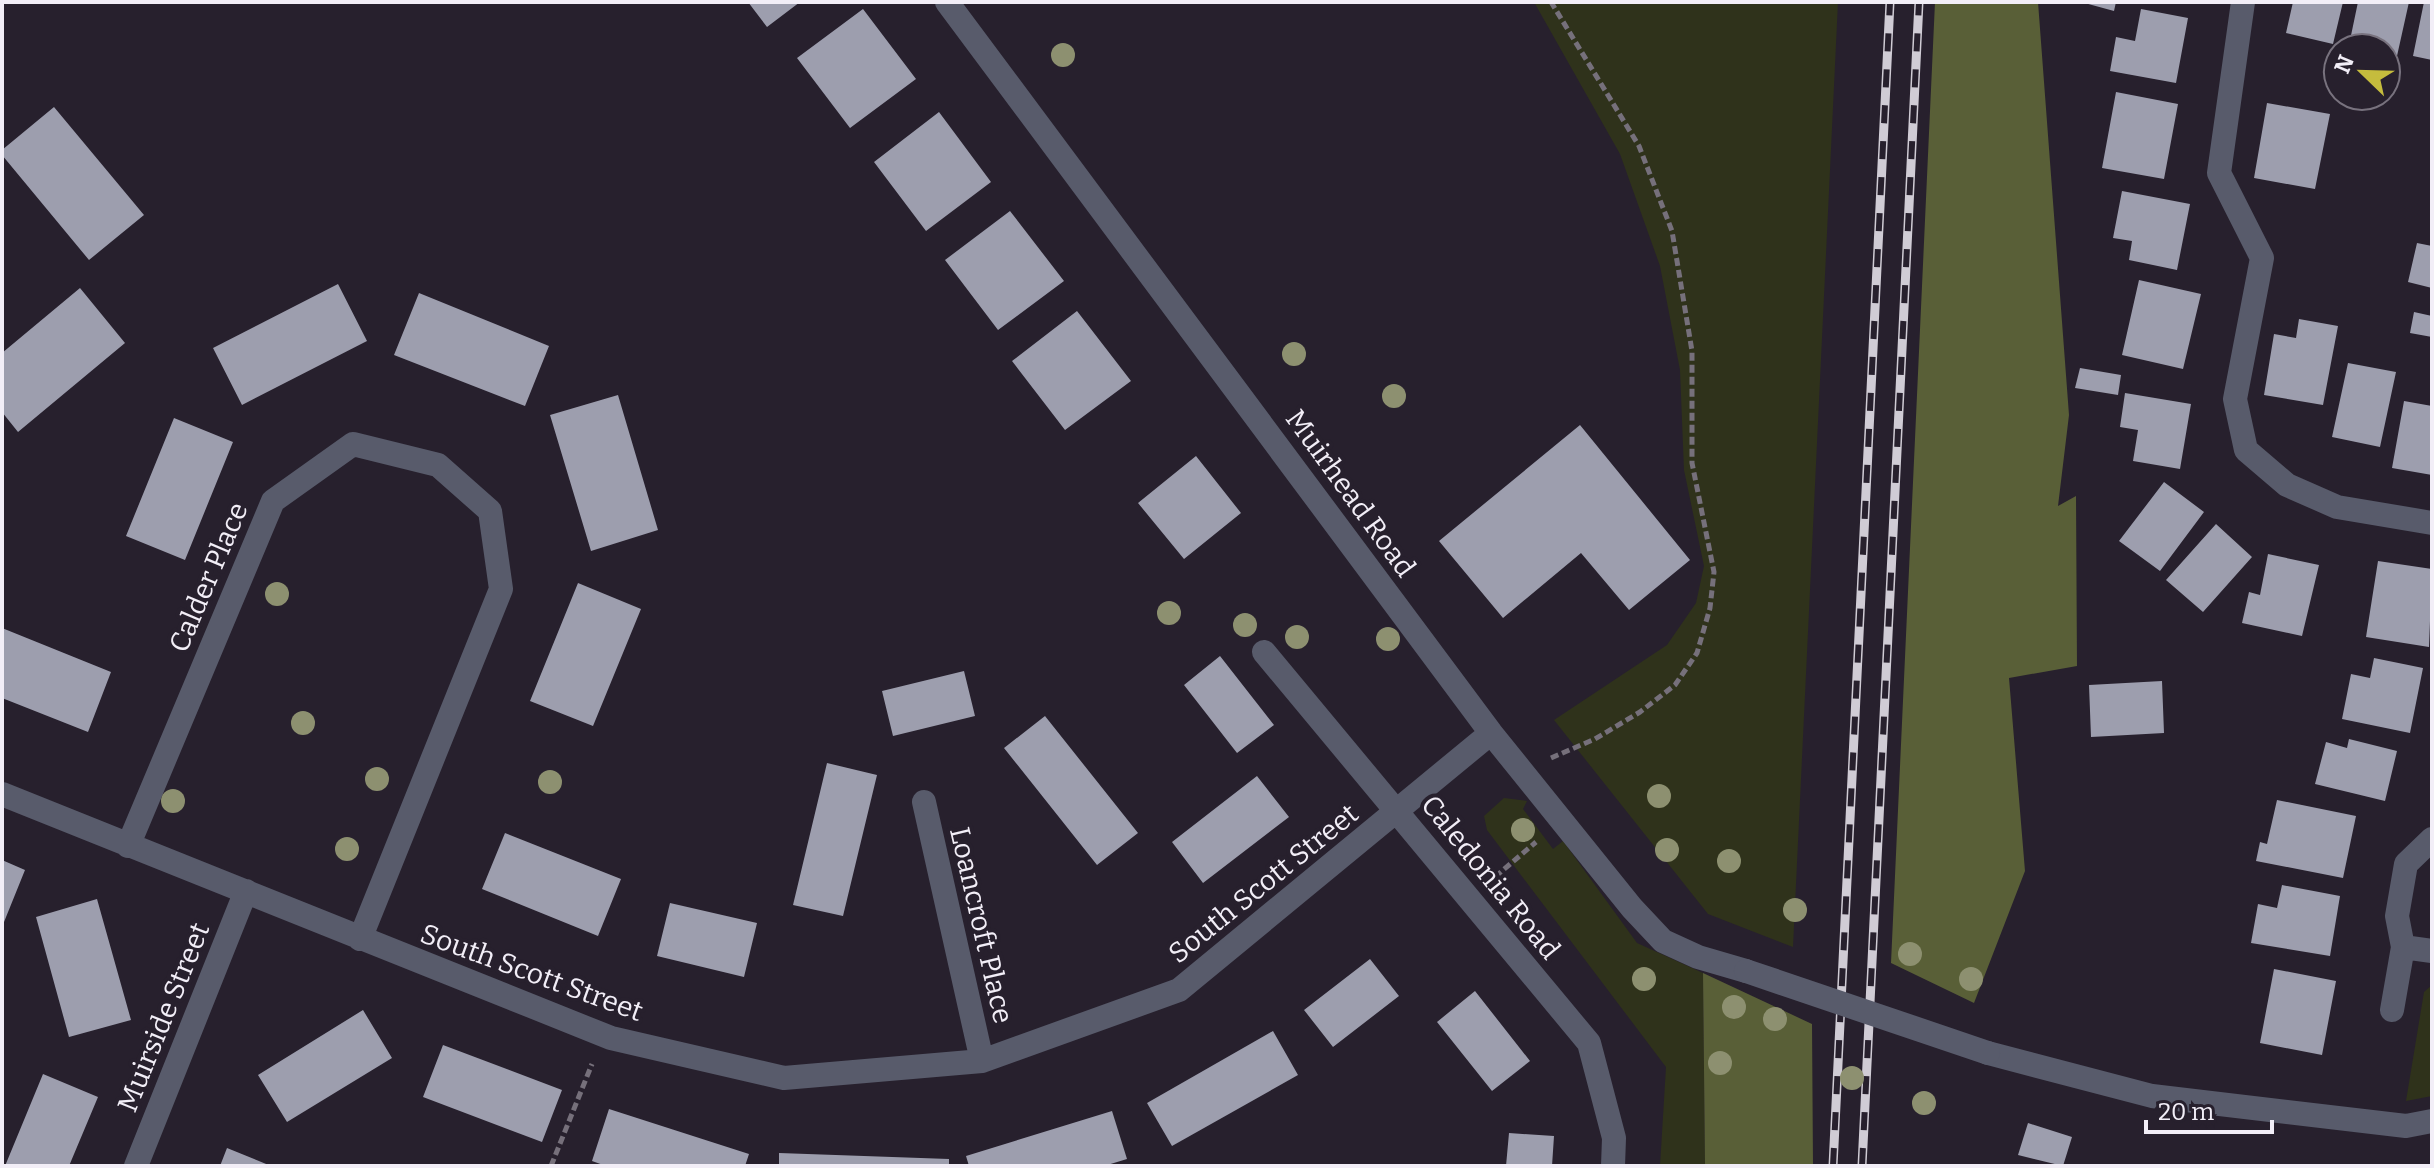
<svg xmlns="http://www.w3.org/2000/svg" width="2434" height="1168" font-family="Bitter,serif">
  <style>
    .green { fill: #2f321b }
    .forest { fill: #595f37 }
    .building { fill: #9d9eae }
    .lines { fill: none; stroke-linecap: round; stroke-linejoin: round }
    .path { stroke: #76707b; stroke-width: 5; stroke-dasharray: 8 4; stroke-linecap: butt }
    .minor { stroke: #585b6b; stroke-width: 24 }
    .rail-casing { stroke: #d0ccd5; stroke-width: 9 }
    .rail { stroke: #27202d; stroke-width: 6; stroke-dasharray: 18; stroke-linecap: butt }
    .minor-bridge { stroke: #585b6b; stroke-width: 24 }
    .tree { fill: #8d9070 }
    .labels { text-anchor: middle; stroke-width: 8; stroke-linejoin: round; paint-order: stroke }
    .street-label { font-size: 28px; fill: #f2eef7; stroke: #27202d }
  </style>
  <rect width="100%" height="100%" fill="#27202d"/>
  <!-- green -->
  <path class="green" d="M1534,2H1838L1793,947L1708,914L1554,720L1667,645L1696,603L1704,566L1684,470L1680,370L1660,266L1620,154Z
    M1504,798L1527,801L1523,809L1553,849L1563,841L1637,943L1703,973L1705,1166H1660L1666,1067L1487,830L1484,816Z
    M2432,985V1096L2406,1101L2424,992Z"/>
  <!-- forest -->
  <path class="forest" d="M1935,2H2038L2069,415L2058,506L2076,496L2077,666L2009,678L2025,871L1974,1003L1891,963Z
    M1703,973L1812,1024L1813,1166H1705Z"/>
  <!-- building -->
  <path class="building" d="M748,2H800L767,27Z
    M2081,2H2116L2114,11Z
    M2293,2H2343L2333,44L2286,33Z
    M2358,2H2409L2397,56L2386,53V48L2349,45Z
    M2424,2H2432V60L2413,56Z
    M863,9L916,79L850,128L797,58Z
    M2141,9L2188,18L2176,83L2110,71L2116,37L2135,41Z
    M2116,92L2178,104L2164,179L2102,168Z
    M2267,103L2330,114L2315,189L2254,178Z
    M54,107L144,215L89,260L2,155V150Z
    M939,112L991,182L926,231L874,162Z
    M2122,191L2190,204L2177,270L2129,260L2132,241L2113,238Z
    M1010,211L1064,281L998,330L945,260Z
    M2417,243L2432,246V288L2408,282Z
    M2139,280L2201,294L2183,369L2122,355Z
    M338,284L367,341L242,405L213,348Z
    M80,288L125,343L18,432L2,412V353Z
    M419,293L549,346L525,406L394,355Z
    M1077,311L1131,381L1065,430L1012,361Z
    M2414,312L2432,316V337L2410,333Z
    M2299,319L2338,326L2323,405L2264,395L2274,334L2296,338Z
    M2348,363L2396,372L2380,447L2332,437Z
    M2080,368L2121,375L2118,395L2075,388Z
    M2125,393L2191,404L2180,469L2133,461L2138,430L2120,427Z
    M618,395L658,530L591,551L550,415Z
    M2404,401L2432,406V475L2392,468Z
    M174,418L233,442L185,560L126,536Z
    M1580,425L1690,560L1629,610L1581,553L1503,618L1439,541Z
    M1196,456L1241,513L1184,559L1138,503Z
    M2164,482L2204,512L2160,571L2119,541Z
    M2216,524L2252,557L2203,612L2166,580Z
    M2268,554L2319,565L2302,636L2242,623L2249,592L2260,595Z
    M2378,561L2432,569L2429,647L2366,637Z
    M578,583L641,609L593,726L530,701Z
    M2,628L111,672L88,732L2,698Z
    M1220,656L1274,725L1237,753L1184,685Z
    M2374,658L2423,668L2410,733L2342,719L2351,674L2370,678Z
    M964,671L975,716L893,736L882,691Z
    M2162,681L2164,733L2091,737L2089,685Z
    M1045,716L1138,833L1097,865L1004,748Z
    M2349,739L2397,751L2385,801L2315,784L2326,742L2347,748Z
    M827,763L877,775L843,916L793,905Z
    M1257,776L1289,817L1203,883L1172,842Z
    M2277,800L2356,816L2343,878L2256,861L2260,842L2267,844Z
    M505,833L621,879L598,936L482,889Z
    M2,860L25,870L2,927Z
    M2282,885L2340,896L2330,956L2251,943L2258,904L2277,908Z
    M97,899L131,1020L69,1037L36,917Z
    M670,903L757,923L744,977L657,956Z
    M1370,959L1399,996L1333,1047L1304,1010Z
    M2274,969L2336,981L2322,1055L2260,1043Z
    M1475,991L1530,1061L1492,1091L1437,1022Z
    M363,1010L392,1058L287,1122L258,1075Z
    M1273,1031L1298,1075L1172,1146L1147,1103Z
    M443,1045L562,1090L542,1142L423,1097Z
    M43,1074L98,1097L69,1166H5Z
    M609,1109L749,1154L745,1166H606L592,1161Z
    M1112,1111L1127,1159L1104,1166H969L966,1156Z
    M2028,1123L2072,1137L2063,1166L2018,1155Z
    M1509,1133L1554,1136L1552,1166H1506Z
    M227,1148L271,1166H220Z
    M779,1153L949,1159V1166H779Z"/>
  <g class="lines">
    <!-- path -->
    <path class="path" d="M1551,758L1595,739L1640,712L1675,685L1697,653L1710,608L1714,572L1692,463V351L1672,231L1639,146L1551,2
      M1495,877L1536,842
      M551,1166L592,1064"/>
    <!-- minor -->
    <path class="minor" d="M947,2L1491,733L1632,908L1663,941L1698,957L1746,971
      M2243,2L2219,173L2262,258L2235,399L2246,450L2287,485L2337,507L2432,523
      M1264,652L1589,1043L1614,1138L1613,1166
      M2,794L611,1038L784,1078L982,1061L1179,990L1491,733
      M924,802L982,1061
      M128,846L273,501L353,444L438,465L490,511L501,589L360,939
      M2403,947L2432,951
      M2392,1010L2403,947L2397,916L2406,864L2432,839
      M1988,1053L2152,1096L2406,1126L2432,1121
      M136,1166L246,891"/>
    <!-- rail casing -->
    <g class="rail-casing">
      <path id="rail" d="M1833,1166L1890,2
        M1862,1166L1919,2"/>
    </g>
    <!-- rail -->
    <use href="#rail" class="rail"/>
    <!-- minor-bridge -->
    <path class="minor-bridge" d="M1746,971L1988,1053"/>
  </g>
  <!-- trees -->
  <g class="tree">
    <circle cx="1063" cy="55" r="12"/>
    <circle cx="1294" cy="354" r="12"/>
    <circle cx="1394" cy="396" r="12"/>
    <circle cx="277" cy="594" r="12"/>
    <circle cx="1169" cy="613" r="12"/>
    <circle cx="1245" cy="625" r="12"/>
    <circle cx="1297" cy="637" r="12"/>
    <circle cx="1388" cy="639" r="12"/>
    <circle cx="303" cy="723" r="12"/>
    <circle cx="377" cy="779" r="12"/>
    <circle cx="550" cy="782" r="12"/>
    <circle cx="1659" cy="796" r="12"/>
    <circle cx="173" cy="801" r="12"/>
    <circle cx="1523" cy="830" r="12"/>
    <circle cx="347" cy="849" r="12"/>
    <circle cx="1667" cy="850" r="12"/>
    <circle cx="1729" cy="861" r="12"/>
    <circle cx="1795" cy="910" r="12"/>
    <circle cx="1910" cy="954" r="12"/>
    <circle cx="1644" cy="979" r="12"/>
    <circle cx="1971" cy="979" r="12"/>
    <circle cx="1734" cy="1007" r="12"/>
    <circle cx="1775" cy="1019" r="12"/>
    <circle cx="1720" cy="1063" r="12"/>
    <circle cx="1852" cy="1078" r="12"/>
    <circle cx="1924" cy="1103" r="12"/>
  </g>
  <g class="labels">
    <!-- street labels -->
    <g class="street-label">
      <text transform="translate(1351 493) rotate(54)" y="10">Muirhead Road</text>
      <text transform="translate(208 577) rotate(-67)" y="10">Calder Place</text>
      <text transform="translate(1491 877) rotate(51)" y="10">Caledonia Road</text>
      <text transform="translate(1263 883) rotate(-39)" y="10">South Scott Street</text>
      <text transform="translate(982 925) rotate(77)" y="10">Loancroft Place</text>
      <text transform="translate(532 972) rotate(20)" y="10">South Scott Street</text>
      <text transform="translate(163 1017) rotate(-68)" y="10">Muirside Street</text>
    </g>
  </g>
  <!-- border -->
  <rect width="2434" height="1168" fill="none" stroke="#f2eef7" stroke-width="8"/>
  <!-- north arrow -->
  <g transform="translate(2362 72) rotate(293)"><circle r="38" fill="#27202d" stroke="#78727e" stroke-width="2"/>
  <path d="M0-6L14 30L0 20L-14 30Z" fill="#c5bc3d"/>
  <text y="-12" font-size="22" font-weight="bold" text-anchor="middle" fill="#f2eef7">N</text>
  </g>
  <!-- scale -->
  <path d="M2146 1120v12h126v-12" fill="none" stroke="#f2eef7" stroke-width="4"/>
  <text x="2158" y="1120" font-size="24" fill="#f2eef7" stroke="#27202d" stroke-width="6" paint-order="stroke">20 m</text>
</svg>
